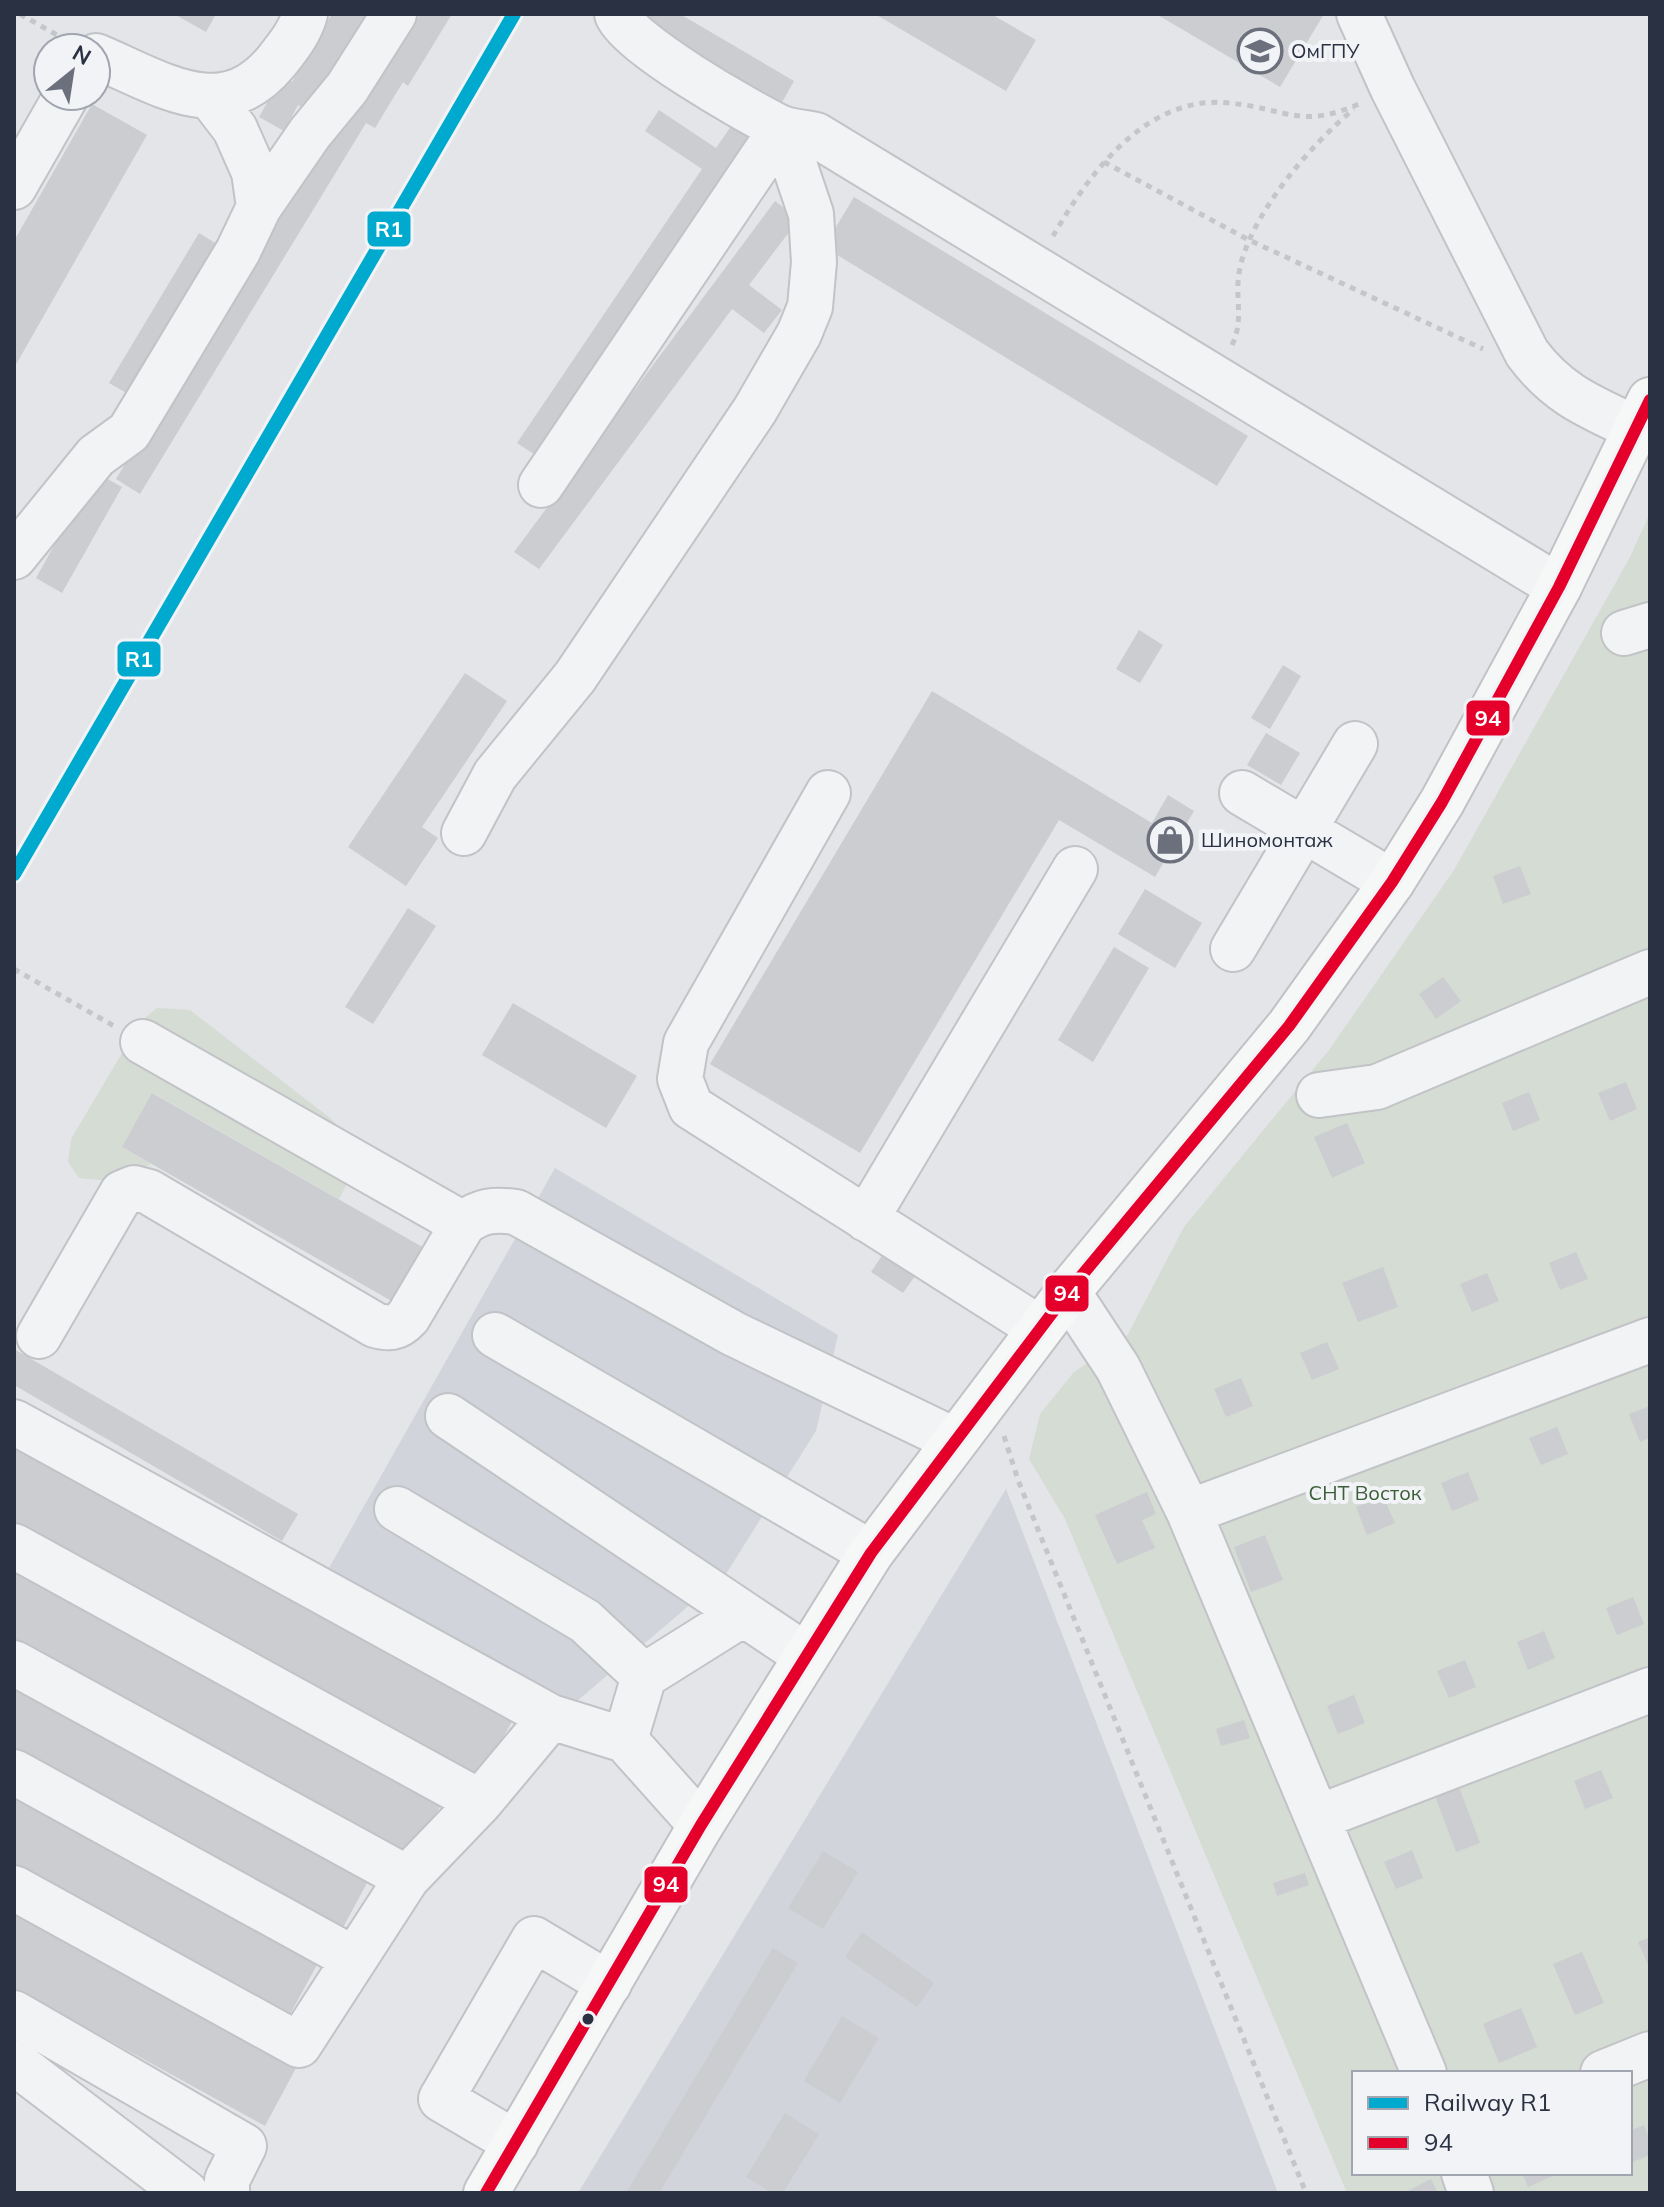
<svg xmlns="http://www.w3.org/2000/svg" width="1664" height="2207" font-family="Mulish,sans-serif">
  <style>
    .built { fill: #d2d4db }
    .green { fill: #d4dcd4; fill-rule: evenodd }
    .building { fill: #cccdd0 }
    .lines { fill: none; stroke-linecap: round; stroke-linejoin: round }
    .minor-casing { stroke: #c2c3c6; stroke-width: 48 }
    .major-casing { stroke: #c0c2c6; stroke-width: 48 }
    .path { stroke: #c4c6ca; stroke-width: 5; stroke-dasharray: 6 6; stroke-linecap: butt }
    .minor { stroke: #f2f3f5; stroke-width: 44 }
    .major { stroke: #f6f7f7; stroke-width: 44 }
    .bus-1-casing { stroke: #f1f3f7; stroke-width: 18 }
    .bus-1 { stroke: #e4002b; stroke-width: 12 }
    .rail-1-casing { stroke: #f1f3f7; stroke-width: 20 }
    .rail-1 { stroke: #00a9ce; stroke-width: 14 }
    .bus-dot { fill: #2a3142; stroke: #f1f3f7; stroke-width: 3 }
    .labels { text-anchor: middle; stroke-width: 8; stroke-linejoin: round; paint-order: stroke }
    .poi-label { font-size: 20px; fill: #2a3142; stroke: #f1f3f7; text-anchor: start }
    .park-label { font-size: 20px; fill: #3b5e37; stroke: #f1f3f7 }
    .line-badge { stroke: #f1f3f7; stroke-width: 3 }
    .badge-label { font-size: 22px; text-anchor: middle; font-weight: bold; fill: #fff }
  </style>
  <rect width="100%" height="100%" fill="#e4e5e8"/>
  <!-- built -->
  <path class="built" d="M555,1168L838,1335L816,1431L726,1574L563,1713L329,1568Z
    M1006,1489L1278,2193H578Z"/>
  <!-- green -->
  <path class="green" d="M1650,513V2193H1347L1065,1519L1029,1459L1040,1414L1074,1372L1127,1336L1184,1227L1329,1050L1454,870L1629,559ZM1354,2073H1630V2173H1354Z
    M157,1008L190,1010L330,1118L352,1140L351,1177L339,1199L153,1093L122,1147L151,1164L112,1181L79,1178L68,1162L71,1139L141,1021Z"/>
  <!-- building -->
  <path class="building" d="M174,14H216L206,32Z
    M332,14H369L312,113L298,105L284,131L259,117L272,94L278,74L292,82Z
    M420,14H452L408,86L403,82L375,128L366,123L140,494L116,479L342,108L380,68L385,72Z
    M649,14H680L794,81L781,104L644,23Z
    M875,14H991L1036,40L1006,91Z
    M1156,14H1324L1280,87Z
    M92,104L147,135L14,368V241Z
    M659,110L716,148L736,119L761,136L543,460L517,443L702,169L645,131Z
    M854,197L1248,436L1217,486L824,247Z
    M775,201L799,219L749,285L782,310L764,333L732,309L539,569L514,552Z
    M199,233L220,246L130,395L109,383Z
    M95,472L122,487L62,593L36,578Z
    M1139,630L1163,645L1140,683L1116,669Z
    M1283,665L1301,676L1270,729L1251,718Z
    M465,673L507,701L422,827L438,838L406,886L348,847Z
    M932,691L1152,823L1168,795L1194,811L1155,877L1059,820L860,1153L710,1064Z
    M1266,733L1300,753L1281,785L1247,765Z
    M1520,866L1531,894L1503,904L1493,876Z
    M1145,889L1202,923L1175,968L1118,934Z
    M408,908L436,926L373,1024L345,1007Z
    M1114,947L1149,968L1093,1062L1058,1040Z
    M1443,977L1461,1001L1436,1019L1419,994Z
    M513,1003L637,1076L606,1128L482,1055Z
    M1626,1082L1637,1109L1610,1121L1598,1093Z
    M1529,1092L1540,1120L1513,1131L1502,1103Z
    M152,1093L426,1249L395,1303L122,1147Z
    M1347,1123L1365,1163L1332,1178L1314,1137Z
    M1576,1252L1588,1279L1560,1290L1549,1263Z
    M883,1254L915,1276L903,1293L871,1272Z
    M1383,1267L1398,1307L1358,1322L1342,1283Z
    M1487,1273L1499,1301L1472,1312L1460,1284Z
    M1327,1342L1339,1369L1312,1380L1300,1353Z
    M14,1349L298,1514L282,1541L14,1385Z
    M1241,1378L1253,1406L1226,1417L1214,1389Z
    M1650,1406V1438L1640,1442L1629,1414Z
    M1557,1427L1568,1454L1541,1465L1529,1438Z
    M14,1443L514,1718L480,1779L14,1523Z
    M1468,1472L1479,1500L1452,1511L1441,1483Z
    M1147,1492L1156,1514L1142,1520L1155,1548L1117,1564L1095,1515Z
    M1383,1496L1395,1523L1367,1535L1356,1507Z
    M1265,1535L1283,1580L1251,1592L1234,1547Z
    M14,1571L441,1805L411,1859L14,1641Z
    M1633,1597L1644,1624L1617,1635L1606,1608Z
    M1544,1631L1555,1658L1528,1670L1517,1642Z
    M1465,1660L1476,1687L1449,1698L1437,1671Z
    M14,1689L367,1883L340,1933L14,1754Z
    M1354,1695L1365,1723L1338,1734L1327,1706Z
    M1244,1720L1250,1738L1221,1746L1216,1729Z
    M1601,1770L1613,1798L1585,1809L1574,1781Z
    M1455,1776L1480,1843L1456,1852L1431,1785Z
    M14,1796L318,1963L288,2018L14,1867Z
    M1412,1850L1423,1878L1396,1889L1384,1862Z
    M823,1851L858,1872L823,1929L788,1908Z
    M1305,1873L1309,1885L1277,1896L1273,1883Z
    M14,1914L296,2068L265,2126L14,1988Z
    M862,1932L934,1983L917,2007L845,1957Z
    M1650,1937V1969L1638,1942Z
    M773,1948L798,1963L659,2193H626Z
    M1582,1952L1604,2003L1575,2015L1553,1964Z
    M1521,2008L1537,2047L1499,2063L1483,2024Z
    M842,2016L879,2038L840,2103L804,2081Z
    M785,2113L819,2134L783,2193H772L746,2177Z
    M1644,2125L1650,2141V2155L1630,2163V2131Z
    M1522,2173H1554L1555,2175L1528,2187Z
    M1431,2179L1438,2193H1404Z"/>
  <g class="lines">
    <!-- minor casing -->
    <g class="minor-casing">
      <path id="minor" d="M617,14C626,42 748,112 779,127C790,132 804,132 816,135L1559,587
        M1359,14L1393,89L1527,353C1558,395 1591,407 1637,429
        M96,56C161,83 222,127 276,62C288,47 300,32 305,14
        M14,187L66,96
        M259,207L310,133L347,88L394,14
        M14,557L96,456L129,432L238,251L259,207L254,172L235,129L212,99
        M1624,633L1650,625
        M828,793L686,1043L680,1079L691,1107L1039,1328
        M1242,793L1392,882
        M464,833L495,775L575,677L755,410L799,334L810,307L814,262L811,214L782,128L541,485
        M1233,949L1355,744
        M143,1042L463,1224
        M1319,1095L1377,1087L1650,972
        M866,1219L1075,869
        M1068,1292L1118,1368L1189,1512L1424,2073
        M495,1335L871,1553
        M39,1336L122,1193L134,1188L149,1192L375,1325C389,1329 397,1329 408,1317L463,1224C480,1210 495,1209 516,1212L734,1334L954,1440
        M448,1416L805,1655
        M14,1422L551,1717
        M397,1509L585,1621L644,1676L743,1614
        M1189,1512L1650,1340
        M14,1546L480,1802
        M14,1663L407,1878
        M644,1676L625,1740L701,1825
        M14,1772L354,1959
        M1319,1817L1650,1690
        M14,1888L299,2045L407,1878L480,1802L551,1717L625,1740
        M14,2013L244,2146L227,2180V2193
        M14,2062L186,2193
        M1603,2073L1650,2054
        M516,2143L441,2099L534,1939L609,1984
        M1464,2173L1471,2193"/>
    </g>
    <!-- major casing -->
    <g class="major-casing">
      <path id="major" d="M486,2193L701,1825L871,1553L1068,1292L1289,1026L1392,882L1442,802L1559,587L1650,400"/>
    </g>
    <!-- path -->
    <path class="path" d="M20,14L64,39
      M1104,162L1247,239L1483,349
      M1053,236C1090,172 1147,94 1230,103C1288,109 1301,130 1361,103
      M1232,345C1244,321 1235,298 1239,273C1248,217 1311,144 1354,109
      M14,969L114,1026
      M1004,1436L1018,1480L1306,2193"/>
    <!-- minor -->
    <use href="#minor" class="minor"/>
    <!-- major -->
    <use href="#major" class="major"/>
    <!-- bus-1 casing -->
    <g class="bus-1-casing">
      <path id="bus-1" d="M486,2193L701,1825L871,1553L1068,1292L1289,1026L1392,882L1442,802L1559,587L1650,400"/>
    </g>
    <!-- bus-1 -->
    <use href="#bus-1" class="bus-1"/>
    <!-- rail-1 casing -->
    <g class="rail-1-casing">
      <path id="rail-1" d="M14,874L514,14"/>
    </g>
    <!-- rail-1 -->
    <use href="#rail-1" class="rail-1"/>
  </g>
  <!-- icons -->
  <defs>
    <g id="university-ring" transform="scale(2.3)"><circle r="9.5" fill="#f1f3f7" stroke="#6b707c" stroke-width="1.5"/><path d="M0-5L7-2L0 1L-7-2ZM-4 1L0 2.5L4 1V4Q0 6-4 4Z" fill="#6b707c"/></g>
    <g id="shop-ring" transform="scale(2.3)"><circle r="9.5" fill="#f1f3f7" stroke="#6b707c" stroke-width="1.5"/><path d="M-5-2.5h2.3a2.7 3.5 0 0 1 5.4 0H5L5.5 6h-11ZM-1.5-2.5h3a1.5 2.3 0 0 0-3 0Z" fill="#6b707c"/></g>
  </defs>
  <g fill-rule="evenodd">
    <use href="#university-ring" x="1260" y="51"/>
    <use href="#shop-ring" x="1170" y="840"/>
  </g>
  <!-- markers -->
  <circle class="bus-dot" cx="588" cy="2019" r="7"/>
  <g class="labels">
    <!-- poi labels -->
    <g class="poi-label">
      <text x="1291" y="58">ОмГПУ</text>
      <text x="1201" y="847">Шиномонтаж</text>
    </g>
    <!-- park labels -->
    <g class="park-label">
      <text x="1365" y="1500">СНТ Восток</text>
    </g>
  </g>
  <g class="line-badge">
    <rect x="366" y="210" width="46" height="38" rx="8" fill="#00a9ce"/>
    <rect x="116" y="640" width="46" height="38" rx="8" fill="#00a9ce"/>
    <rect x="1465" y="699" width="46" height="38" rx="8" fill="#e4002b"/>
    <rect x="1044" y="1274" width="46" height="39" rx="8" fill="#e4002b"/>
    <rect x="643" y="1865" width="46" height="39" rx="8" fill="#e4002b"/>
  </g>
  <g class="badge-label">
    <text x="389" y="237">R1</text>
    <text x="139" y="667">R1</text>
    <text x="1488" y="726">94</text>
    <text x="1067" y="1301">94</text>
    <text x="666" y="1892">94</text>
  </g>
  <!-- border -->
  <rect width="1664" height="2207" fill="none" stroke="#2a3142" stroke-width="32"/>
  <!-- legend -->
  <rect x="1352" y="2071" width="280" height="104" fill="#f1f3f7" stroke="#a1a5af" stroke-width="2"/>
  <rect x="1368" y="2097" width="40" height="12" fill="#00a9ce" stroke="#a1a5af" stroke-width="2"/>
  <text x="1424" y="2111" font-size="24" fill="#2a3142">Railway R1</text>
  <rect x="1368" y="2137" width="40" height="12" fill="#e4002b" stroke="#a1a5af" stroke-width="2"/>
  <text x="1424" y="2151" font-size="24" fill="#2a3142">94</text>
  <!-- north arrow -->
  <g transform="translate(72 72) rotate(30)"><circle r="38" fill="#f1f3f7" stroke="#a1a5af" stroke-width="2"/>
  <path d="M0-6L14 30L0 20L-14 30Z" fill="#6b707c"/>
  <text y="-12" font-size="22" font-weight="bold" text-anchor="middle" fill="#2a3142">N</text>
  </g>
</svg>
